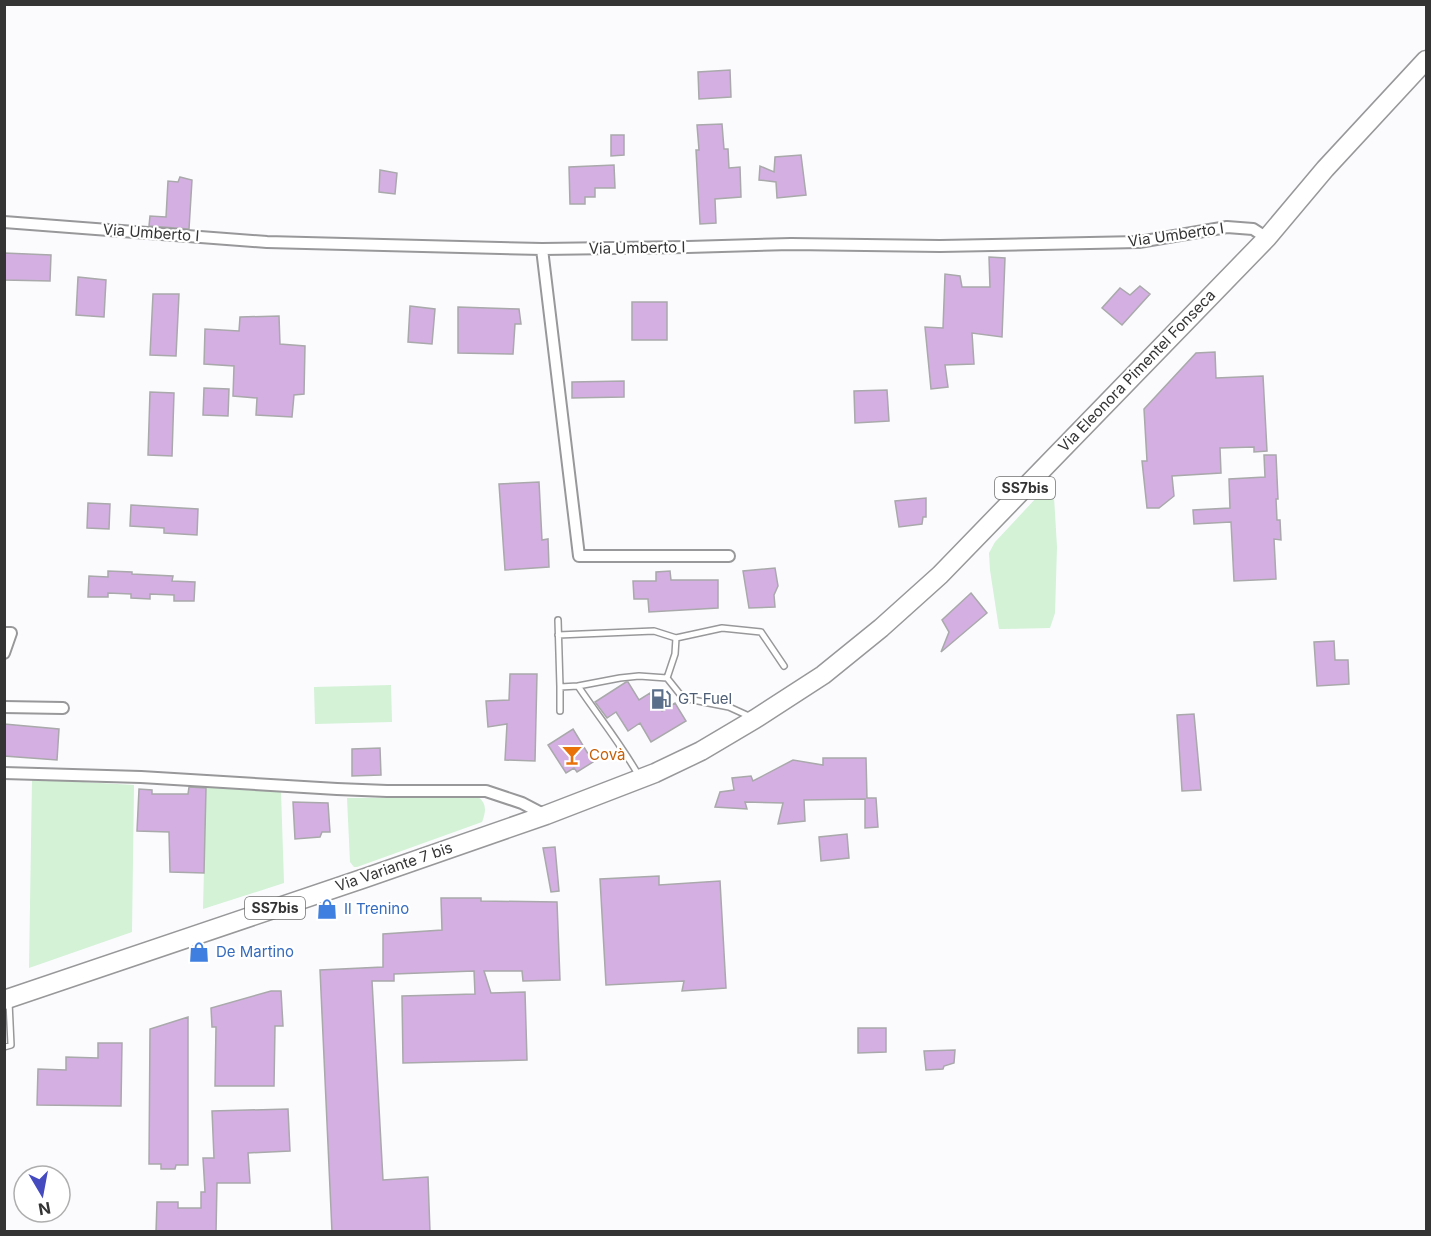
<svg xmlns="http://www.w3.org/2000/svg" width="1431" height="1236" font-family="Inter,sans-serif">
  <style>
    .green { fill: #d3f2d6 }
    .building { fill: #d3b0e1; stroke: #a9a8aa; stroke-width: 1.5 }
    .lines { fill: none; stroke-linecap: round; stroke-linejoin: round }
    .service-casing { stroke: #98989a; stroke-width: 8 }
    .minor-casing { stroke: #98989a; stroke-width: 14 }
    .primary-casing { stroke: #98989a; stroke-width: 21 }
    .service { stroke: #fff; stroke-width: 5 }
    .minor { stroke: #fff; stroke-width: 10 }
    .primary { stroke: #fff; stroke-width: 18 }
    .labels { text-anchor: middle; stroke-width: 4.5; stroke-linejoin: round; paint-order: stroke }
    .shield { fill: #fff; stroke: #717172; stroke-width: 1.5 }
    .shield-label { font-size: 14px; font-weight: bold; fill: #343435 }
    .street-label { font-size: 15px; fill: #343435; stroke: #fff }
    .service-label { font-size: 15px; fill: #4e5e75; stroke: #fff; text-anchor: start }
    .food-label { font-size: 15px; fill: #c56008; stroke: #fff; text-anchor: start }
    .shop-label { font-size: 15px; fill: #366cbe; stroke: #fff; text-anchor: start }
  </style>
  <rect width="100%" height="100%" fill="#fbfbfe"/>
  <!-- green -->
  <path class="green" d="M1053,480L1057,547L1055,613L1050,628L999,629L990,570L989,553L995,542Z
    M391,685L392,722L315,724L314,687Z
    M32,780L66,781L134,785L132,932L29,968Z
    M206,787L281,792L284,883L203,909Z
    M478,797C487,803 486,812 482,822L357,867H354L350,862L347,798Z"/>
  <!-- building -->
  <path class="building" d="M730,70L731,97L699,99L698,72Z
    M722,124L724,149H728L729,168L740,167L741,197L715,199L716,223L700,224L696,150H699L697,125Z
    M611,135H624V155L611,156Z
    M801,155L806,195L777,198L776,182L759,180L760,166L774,172L775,157Z
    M614,165L615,188H595V197H585V204H570L569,167Z
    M380,170L397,173L395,194L379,192Z
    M180,177L192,180L189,229L149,226L150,216L166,217L168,181L178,182Z
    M4,253L51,255L50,281L4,280Z
    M989,257L1005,258L1002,337L972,333L974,364L945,365L948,387L931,389L925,327L943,328L945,274L960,276L962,287H990Z
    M78,277L106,280L104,317L76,315Z
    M1140,286L1150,294L1122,325L1102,308L1120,288L1130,295Z
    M153,294H179L176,356L150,355Z
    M632,302H667V340H632Z
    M410,306L435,309L432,344L408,342Z
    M458,307L519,309L521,324H515L513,354L458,353Z
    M279,316L280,344L305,346L304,394L294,395L292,417L256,415L257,398L233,396L234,366L204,364L205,329L239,331L240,317Z
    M1215,352L1216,378L1263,376L1267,451L1254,452V447L1220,448L1221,473L1172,476L1174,496L1159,508H1147L1142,461H1147L1144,409L1196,353Z
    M624,381V397L572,398V382Z
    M204,388L229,389L228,416L203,415Z
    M887,390L889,421L855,423L854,391Z
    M150,392L174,393L172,456L148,455Z
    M1264,455H1276L1278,499H1276L1277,520H1280L1281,540L1274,539L1276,579L1234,581L1231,522L1194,524L1193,510L1230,508L1229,479L1265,477Z
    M539,482L542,540L548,539L549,567L505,570L499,484Z
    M926,498V517H923L922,524L899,527L895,501Z
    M88,503L110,504L109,529L87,528Z
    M131,505L198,509L197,535L164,533V528L130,526Z
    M775,568L778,586L774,595L775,607L749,608L743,571Z
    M108,571L132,572V574L173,576L172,581L195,582L194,601H174V595L150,594V599L131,598V594L108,593V597H88L89,576L108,577Z
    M670,571L671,580H718V608L649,612L648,599H634L633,581H656V572Z
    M971,593L987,613L941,652L949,632L942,620Z
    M1334,641L1335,660H1348L1349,684L1317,686L1314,642Z
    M510,674H537L535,761L505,760L507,724L488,727L486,701L509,700Z
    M626,682H628L639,700L650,693L662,711L675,703L686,721L651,742L640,723L628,731L616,712L607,718L595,702Z
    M1194,714L1201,790L1182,791L1177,715Z
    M4,724L59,729L57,760L4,756Z
    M573,729L593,762L577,772L574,768L566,773L548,745Z
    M380,748L381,775L352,776V749Z
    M823,758H866L867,798H876L878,827L865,828V799L804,800L805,821L778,824L783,803L745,802L747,809L715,807L720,792L734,790L732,778L751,776L753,781L793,760L823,765Z
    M189,787L206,788L204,873L170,872L169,832L137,831L139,789L152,790V794H188Z
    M293,802L328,803L330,832H322L320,837L295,839Z
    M847,834L849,858L821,861L819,837Z
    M555,847L559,891L551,892L543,848Z
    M659,876V885L720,881L726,988L682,991L684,981L606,985L600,879Z
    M441,898H481V901L557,902L560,980L523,981L522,971H484L491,993L525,992L527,1060L403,1063L402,996L475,994L474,971L394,974V981H372L383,1180L428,1177L430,1232H332L320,970L383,967V934L442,930Z
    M271,991H281L283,1026H275L274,1086H215L216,1027H212L211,1008Z
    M188,1017V1165H176L175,1169H161V1164H149L150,1029Z
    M858,1028H886V1052L858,1053Z
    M98,1043H122L121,1106L37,1105L38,1069L66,1070V1057L98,1058Z
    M955,1050L954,1063L944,1066L943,1069L926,1070L924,1051Z
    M288,1109L290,1151L248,1153L250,1183H217L216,1232H156L157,1202H178V1208H201V1192H205L203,1158H214L212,1111Z"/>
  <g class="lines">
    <!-- service casing -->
    <g class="service-casing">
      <path id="service" d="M558,620L560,687L578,686
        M558,635L654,631L676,638L675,654L667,678
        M676,638L722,628L761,632L784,666
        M560,711V687
        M639,776C621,744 598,716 578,686L620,678L639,676L667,678L683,698L729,707L751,717
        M4,1047L11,1045L9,1002"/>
    </g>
    <!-- minor casing -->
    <g class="minor-casing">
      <path id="minor" d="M4,222L267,242L542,249L688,247L791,244L940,246L1139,242L1227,227L1253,229L1267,238
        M542,249L579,556H729
        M4,633H11L4,653
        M4,707L63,708
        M4,773L141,777L337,789L387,791H486L522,803L545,815"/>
    </g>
    <!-- primary casing -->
    <g class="primary-casing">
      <path id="primary" d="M4,1000L365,878L546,815L655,773L701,751L755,719L823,675L881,628L940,575L1267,238L1325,169L1426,60"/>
    </g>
    <!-- service -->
    <use href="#service" class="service"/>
    <!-- minor -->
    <use href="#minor" class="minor"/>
    <!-- primary -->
    <use href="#primary" class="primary"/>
  </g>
  <!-- icons -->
  <defs>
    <g id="fuel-bare" transform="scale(1.62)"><path d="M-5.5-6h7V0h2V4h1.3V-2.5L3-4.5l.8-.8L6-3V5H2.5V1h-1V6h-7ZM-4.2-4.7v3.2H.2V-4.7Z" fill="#5c6f8a" stroke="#fff" stroke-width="2.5" paint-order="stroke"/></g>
    <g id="bar-bare" transform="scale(1.62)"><path d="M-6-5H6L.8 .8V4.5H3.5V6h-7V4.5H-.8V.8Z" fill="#e8710a" stroke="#fff" stroke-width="2.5" paint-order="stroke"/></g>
    <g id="shop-bare" transform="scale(1.62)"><path d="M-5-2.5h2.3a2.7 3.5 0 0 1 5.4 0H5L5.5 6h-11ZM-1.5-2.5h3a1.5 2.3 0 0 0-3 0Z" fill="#3f7fe0" stroke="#fff" stroke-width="2.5" paint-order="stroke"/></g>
  </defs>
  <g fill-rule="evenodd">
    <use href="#fuel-bare" x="661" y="699"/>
    <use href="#bar-bare" x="572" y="755"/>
    <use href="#shop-bare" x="327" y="909"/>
    <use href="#shop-bare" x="199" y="952"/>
  </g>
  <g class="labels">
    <!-- shield labels -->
    <g class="shield">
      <rect x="995" y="477" width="60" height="22" rx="4.5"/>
      <rect x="245" y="897" width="60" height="22" rx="4.5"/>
    </g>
    <g class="shield-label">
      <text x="1025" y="493">SS7bis</text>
      <text x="275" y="913">SS7bis</text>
    </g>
    <!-- street labels -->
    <g class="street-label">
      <text transform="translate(151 233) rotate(4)" y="5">Via Umberto I</text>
      <text transform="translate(1176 235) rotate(-8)" y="5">Via Umberto I</text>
      <text transform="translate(637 248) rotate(-1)" y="5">Via Umberto I</text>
      <text transform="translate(1137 371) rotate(-46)" y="5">Via Eleonora Pimentel Fonseca</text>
      <text transform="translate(394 867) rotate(-19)" y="5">Via Variante 7 bis</text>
    </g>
    <!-- service labels -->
    <g class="service-label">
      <text x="678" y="704">GT Fuel</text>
    </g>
    <!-- food labels -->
    <g class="food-label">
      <text x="589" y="760">Covà</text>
    </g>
    <!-- shop labels -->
    <g class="shop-label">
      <text x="344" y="914">Il Trenino</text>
      <text x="216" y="957">De Martino</text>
    </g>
  </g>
  <!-- border -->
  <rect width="1431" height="1236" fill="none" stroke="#343435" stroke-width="12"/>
  <!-- north arrow -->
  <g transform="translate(42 1194) rotate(170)"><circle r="28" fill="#ffffff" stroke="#aeaeae" stroke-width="1.5"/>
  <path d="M0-4.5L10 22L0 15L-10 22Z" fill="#454abf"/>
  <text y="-9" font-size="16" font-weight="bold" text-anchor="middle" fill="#343435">N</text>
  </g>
</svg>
